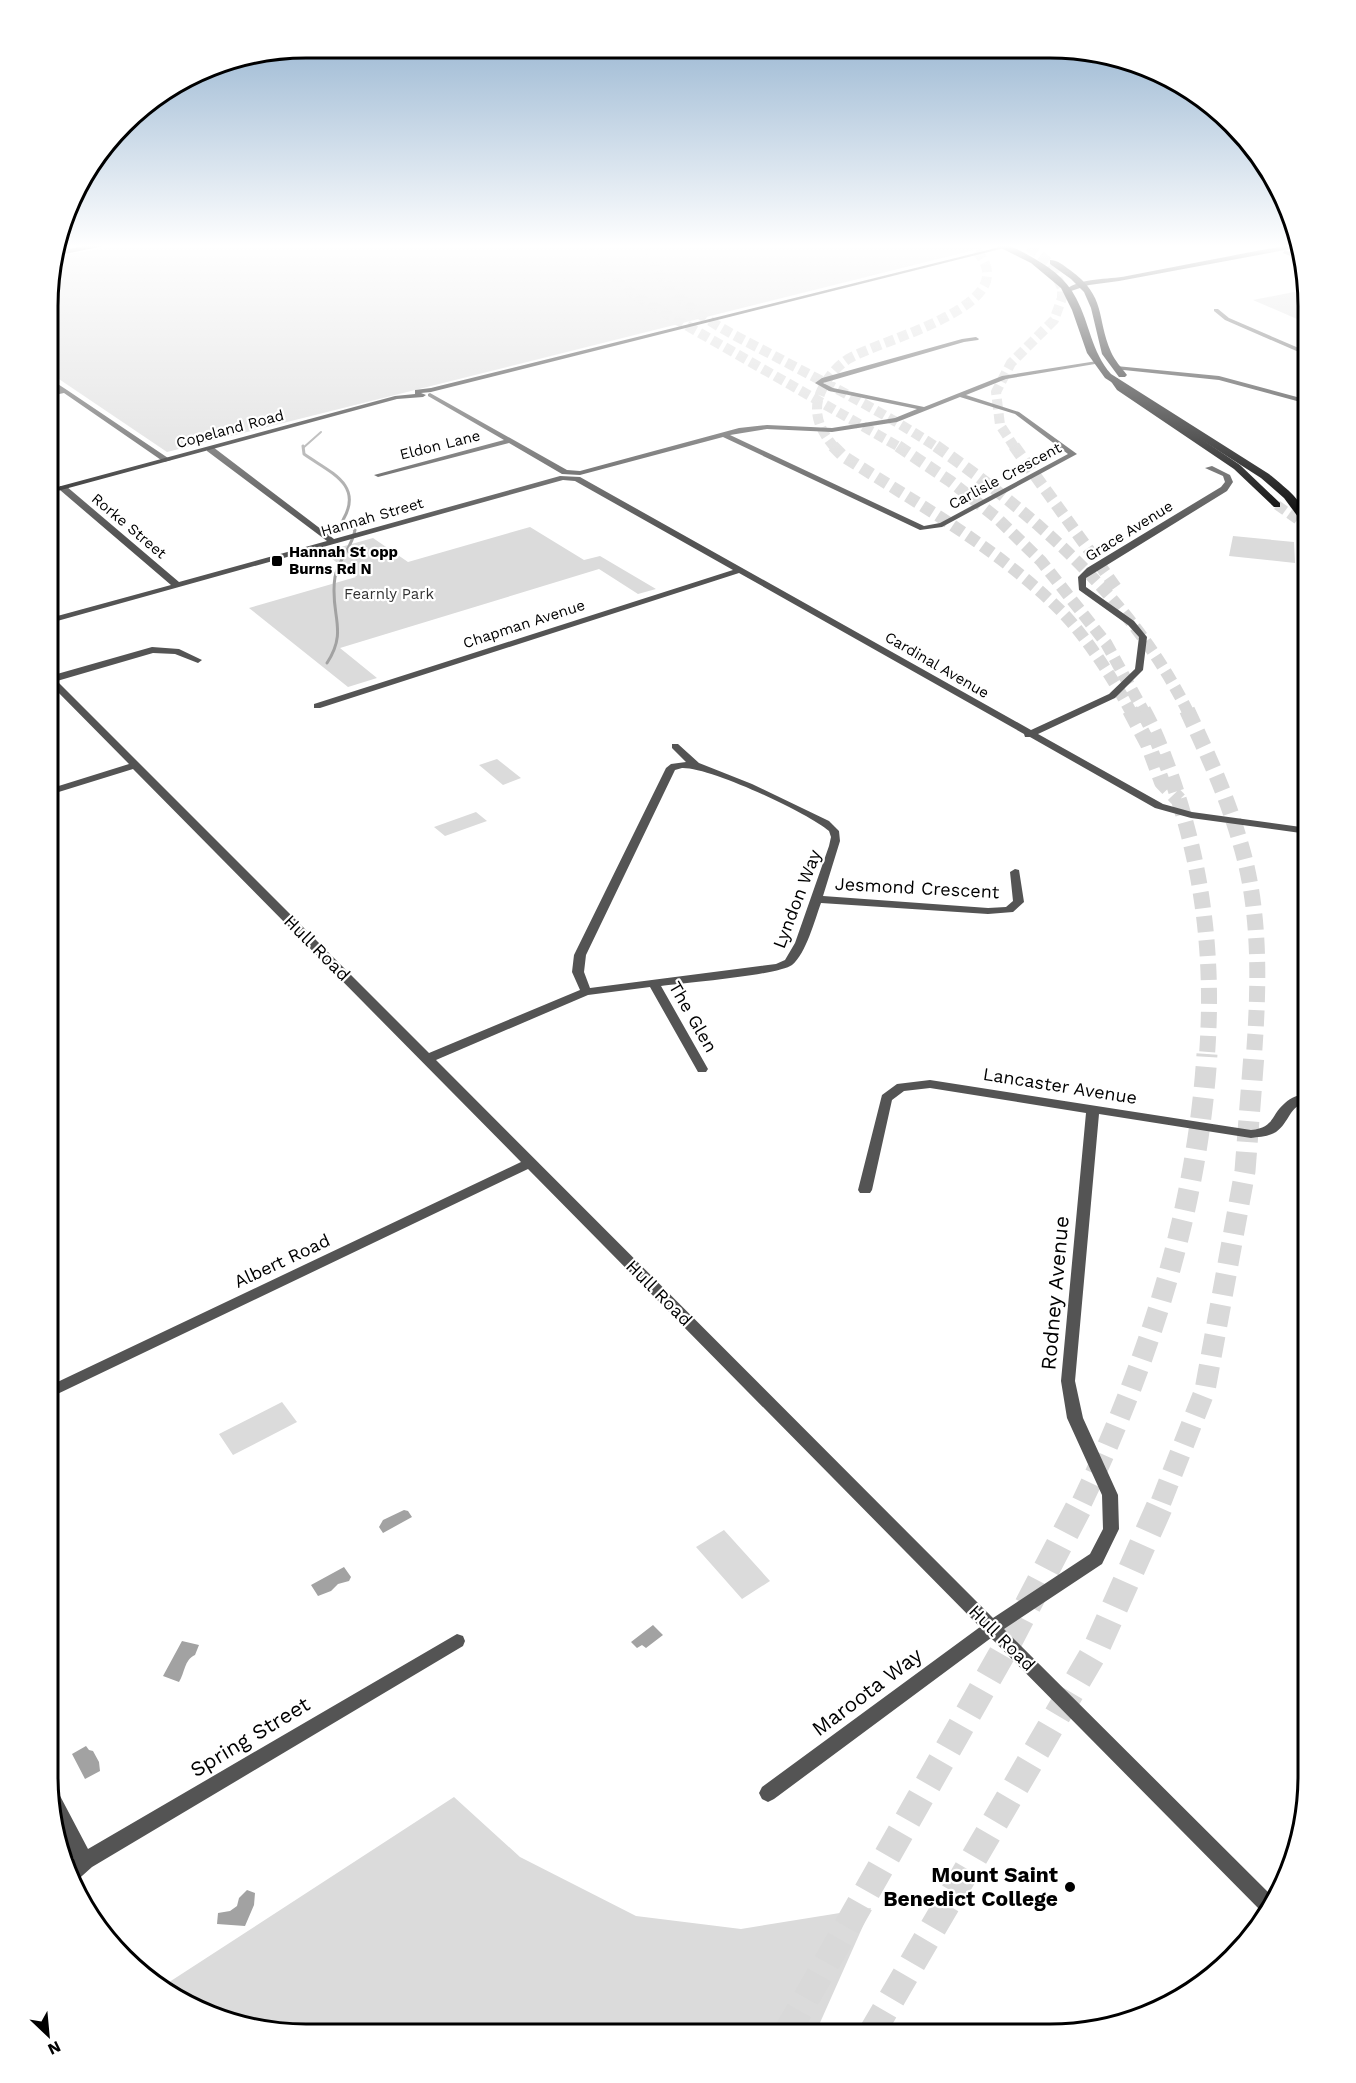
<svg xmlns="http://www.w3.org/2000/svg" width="1356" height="2083" font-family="'Work Sans',sans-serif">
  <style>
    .green { fill: #dbdbdb }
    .water { fill: #a2a2a2 }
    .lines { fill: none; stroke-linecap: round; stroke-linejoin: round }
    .stream-far1 { stroke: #a2a2a2; stroke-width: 2 }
    .stream { stroke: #a2a2a2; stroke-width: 3 }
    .primary-tunnel { stroke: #d9d9d9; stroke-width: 10; stroke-dasharray: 10 5; stroke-linecap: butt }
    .highway-tunnel-far4 { stroke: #d9d9d9; stroke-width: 10; stroke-dasharray: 10 4.5; stroke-linecap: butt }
    .highway-tunnel-far3 { stroke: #d9d9d9; stroke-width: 12; stroke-dasharray: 12 6; stroke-linecap: butt }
    .highway-tunnel-far2 { stroke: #d9d9d9; stroke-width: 16; stroke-dasharray: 16 8; stroke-linecap: butt }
    .highway-tunnel-far1 { stroke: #d9d9d9; stroke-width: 21; stroke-dasharray: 21 10; stroke-linecap: butt }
    .highway-tunnel { stroke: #d9d9d9; stroke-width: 27; stroke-dasharray: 27 14; stroke-linecap: butt }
    .street { fill: #545454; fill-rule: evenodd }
    .secondary { fill: #212121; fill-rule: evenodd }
    .primary { fill: #000; fill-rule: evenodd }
    .highway { fill: #000; fill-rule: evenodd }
    .poi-dot { fill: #000; stroke: #fff; stroke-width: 2 }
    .labels { text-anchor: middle; stroke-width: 4.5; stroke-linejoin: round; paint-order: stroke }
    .far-street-label { font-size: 15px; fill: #000; stroke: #fff }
    .far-poi-label { font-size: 15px; font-weight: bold; fill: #000; stroke: #fff; text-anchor: start }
    .far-park-label { font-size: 15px; fill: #323232; stroke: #fff }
    .street-label { font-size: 18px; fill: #000; stroke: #fff }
    .near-street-label { font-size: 21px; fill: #000; stroke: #fff }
    .near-poi-label { font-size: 21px; font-weight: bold; fill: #000; stroke: #fff; text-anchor: end }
    .rim { fill: none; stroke: #000; stroke-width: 3 }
  </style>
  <rect width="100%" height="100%" fill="#fff"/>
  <!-- green -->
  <path class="green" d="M126,244H984L986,247L167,452L50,373V273L55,257Z
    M1294,292L1306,294L1308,316L1297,319L1253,300Z
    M530,527L584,560L600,556L656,589L638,594L599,569L340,648L377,678L348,687L249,608L356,577L323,552L373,538L408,562Z
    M1233,536L1294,542L1295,563L1229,556Z
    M497,759L521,778L503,785L479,765Z
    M476,812L487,821L445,836L434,827Z
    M282,1402L297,1422L233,1455L219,1434Z
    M724,1530L770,1581L742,1599L696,1547Z
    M454,1797L520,1857L636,1916L741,1929L871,1908L815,2034L273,2033L208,2015L160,1988Z"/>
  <!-- water -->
  <path class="water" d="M404,1510L408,1511L412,1517L383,1533L379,1527L383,1520Z
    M344,1567L351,1577L349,1581L338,1584L331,1591L318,1596L311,1585Z
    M653,1625L663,1635L646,1648L642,1645L637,1648L631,1642Z
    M182,1641L199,1645L195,1655C184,1660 185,1673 179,1682L163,1676Z
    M86,1746L89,1750L93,1751L99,1762L100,1771L85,1779L72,1754Z
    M247,1890L255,1893L254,1905L245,1926L217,1924L218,1913L230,1911L237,1906L239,1898Z"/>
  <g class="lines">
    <!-- stream-far1 -->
    <path class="stream-far1" d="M303,448L321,432"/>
    <!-- stream -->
    <path class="stream" d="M303,446L304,454C329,472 364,484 343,520L355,530C352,548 338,560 335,577C329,614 349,630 327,663"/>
    <!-- primary-tunnel -->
    <path class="primary-tunnel" d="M1277,505L1308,527"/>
    <!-- highway-tunnel-far4 -->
    <path class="highway-tunnel-far4" d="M588,244L607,272L637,297L901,448
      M648,244C652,256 655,267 662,278C690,317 741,338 782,360C835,388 888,415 938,448
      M835,448C821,432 812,414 820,394C826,379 835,368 848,359C883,338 1040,303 969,244
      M1015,448L1000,425L996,392L1011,363L1054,320L1062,298V288L1051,264L1026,244"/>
    <!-- highway-tunnel-far3 -->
    <path class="highway-tunnel-far3" d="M833,446L843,456C918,504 996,547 1060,610C1086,636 1114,680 1131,712
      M898,446L950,481L997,518L1041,561L1106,643L1144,712
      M936,446C1036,516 1133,600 1188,712
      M1014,446L1117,589"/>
    <!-- highway-tunnel-far2 -->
    <path class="highway-tunnel-far2" d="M1130,710L1148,744L1162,782L1179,800
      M1143,710C1154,730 1162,751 1170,773C1203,866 1214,957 1207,1055
      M1187,710C1207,753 1227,796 1240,842C1261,910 1259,985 1254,1055"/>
    <!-- highway-tunnel-far1 -->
    <path class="highway-tunnel-far1" d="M1082,1502C1149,1362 1197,1210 1207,1054
      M1161,1502L1205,1390L1245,1171L1254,1054"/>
    <!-- highway-tunnel -->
    <path class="highway-tunnel" d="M786,2034L1007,1645L1082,1501
      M871,2034L1096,1649L1162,1501"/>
    <!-- street -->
    <path class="street" d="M1285,250L1298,255V259L1283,253Z
      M1214,309H1218L1229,318L1308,352V356L1225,320L1214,311Z
      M976,337L979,339L978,340L964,342L823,383L833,388L924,407L1002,376L1097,361L1098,362L1095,364L1006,379L966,395L1019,412L1077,454L942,527L920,530L723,437L580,475L562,474L509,443L378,477L374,475L504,440L428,396V394L430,393L567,470L580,471L739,428L767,425L832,428L895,418L917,409L829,391L815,383L822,378L962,339ZM960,397L1015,414L1068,454L940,523L924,526L730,435L767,429L832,432L897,422Z
      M50,379L67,390L171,460L164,462L64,393L50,396V392L59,390L50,384Z
      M207,447H213L334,539L560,476L580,477L1031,730L1109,694L1135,669L1139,637L1128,625L1079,590L1078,577L1087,568L1221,487L1225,482L1223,476L1205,468L1212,466L1230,475L1233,482L1227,491L1086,578V587L1134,621L1147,637L1143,670L1115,698L1038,734L1163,804L1192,812L1308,828V834L1191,818L1155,808L1030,737H1025L1024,734L739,573L320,708H314V704L733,570L575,481L563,480L50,623V618L171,585L60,490V486H66L179,582L327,541L207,451Z
      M152,647L179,649L202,660L198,663L175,654L153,653L57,681L429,1053L580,990L572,972L574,955L666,768L671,764L686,762L672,748V744H678L699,763L752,784L829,821L839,831L840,841L823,896L988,908L1006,907L1013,901L1010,872L1015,869L1019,870L1024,902L1013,912L988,914L821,903C815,919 806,954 792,965C779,975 683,983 661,986L708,1069L706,1072H698L650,987L588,995L436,1060L993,1618L1090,1554L1103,1529L1102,1495L1067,1418L1061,1381L1086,1113L930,1088L904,1091L892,1100L872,1190L870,1193H860L858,1190L882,1095L897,1084L930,1080L1251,1130C1275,1127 1270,1116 1285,1103C1291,1097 1299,1095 1308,1093V1101C1288,1107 1290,1122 1276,1132C1268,1137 1259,1137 1251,1138L1099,1114L1075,1381L1083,1418L1118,1495L1119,1529L1102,1564L1004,1629L1274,1898L1265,1915L991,1638L774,1799L768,1802L762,1799L759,1793L762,1787L980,1627L528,1169L49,1398V1386L521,1162L133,769L49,795V789L129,764L50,684V676ZM682,768C710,767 806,812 829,831L831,837L829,846L795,943L785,960L776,964L590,988L584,972L586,955L675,770Z
      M457,1634L463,1636L465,1641L463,1646L92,1867L73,1884L68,1876L66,1866L74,1859L58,1829L51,1790L58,1792L88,1849Z"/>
    <!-- secondary -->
    <path class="secondary" d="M1012,244H1020L431,392L421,393L426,395L423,397L397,399L50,493V489L395,396L415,394V390L431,388Z
      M1296,244V248L1119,281L1089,285L1068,292L1065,290C1082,277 1107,280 1127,276C1183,265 1239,254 1296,244Z
      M1116,366L1219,376L1308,400V404L1219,380L1114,369V367Z"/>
    <!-- primary -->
    <path class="primary" d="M1111,378H1117L1123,386L1240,465L1280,503V507H1274L1234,469L1117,390L1110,380Z"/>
    <!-- highway -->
    <path class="highway" d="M97,244H113L55,256L57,251Z
      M993,244C1006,243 1017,249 1028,255C1047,265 1066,278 1076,298C1090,324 1091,351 1111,374L1269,474C1285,488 1308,503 1308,526L1304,525L1284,498L1261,478L1105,378L1087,353L1072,310L1061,288L1031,263Z
      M1050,260C1058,260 1064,266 1070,270C1107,297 1096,317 1111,352C1115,361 1121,367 1127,375L1125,377H1119L1102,354L1091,308L1084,292L1071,279L1050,264Z"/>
  </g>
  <!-- sky -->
  <linearGradient id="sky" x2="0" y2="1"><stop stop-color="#8cadcc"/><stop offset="0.46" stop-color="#fff"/><stop offset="1" stop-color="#fff" stop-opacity="0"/></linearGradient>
  <rect width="1356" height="535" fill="url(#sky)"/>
  <!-- markers -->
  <g class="poi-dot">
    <rect x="271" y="555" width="12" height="12" rx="3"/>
    <circle cx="1070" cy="1887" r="6"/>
  </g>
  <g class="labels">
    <!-- far-street labels -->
    <g class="far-street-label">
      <text transform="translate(230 429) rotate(-15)" y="5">Copeland Road</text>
      <text transform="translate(440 445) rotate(-14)" y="5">Eldon Lane</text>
      <text transform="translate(1005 476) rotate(-28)" y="5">Carlisle Crescent</text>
      <text transform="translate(372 517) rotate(-16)" y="5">Hannah Street</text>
      <text transform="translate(129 526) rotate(40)" y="5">Rorke Street</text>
      <text transform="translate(1129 531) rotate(-32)" y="5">Grace Avenue</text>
      <text transform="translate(524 624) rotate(-18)" y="5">Chapman Avenue</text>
      <text transform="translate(937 665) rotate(30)" y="5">Cardinal Avenue</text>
    </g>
    <!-- far-poi labels -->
    <g class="far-poi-label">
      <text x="289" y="557">Hannah St opp<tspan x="289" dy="17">Burns Rd N</tspan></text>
    </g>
    <!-- far-park labels -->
    <g class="far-park-label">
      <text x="389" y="599">Fearnly Park</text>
    </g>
    <!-- street labels -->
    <g class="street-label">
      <text transform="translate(917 888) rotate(3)" y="6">Jesmond Crescent</text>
      <text transform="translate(797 899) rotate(-69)" y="6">Lyndon Way</text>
      <text transform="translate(317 948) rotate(45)" y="6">Hull Road</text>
      <text transform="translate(693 1017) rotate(60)" y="6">The Glen</text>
      <text transform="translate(1060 1086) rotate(9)" y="6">Lancaster Avenue</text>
      <text transform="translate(282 1261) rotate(-25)" y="6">Albert Road</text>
      <text transform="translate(659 1293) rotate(45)" y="6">Hull Road</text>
      <text transform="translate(1002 1638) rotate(45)" y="6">Hull Road</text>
    </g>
    <!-- near-street labels -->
    <g class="near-street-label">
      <text transform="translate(1055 1293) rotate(-85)" y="7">Rodney Avenue</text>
      <text transform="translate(867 1692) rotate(-37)" y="7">Maroota Way</text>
      <text transform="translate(250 1737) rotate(-31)" y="7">Spring Street</text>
    </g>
    <!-- near-poi labels -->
    <g class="near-poi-label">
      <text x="1058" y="1882">Mount Saint<tspan x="1058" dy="24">Benedict College</tspan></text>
    </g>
  </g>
  <!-- crop -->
  <path d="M0 0H1356V2083H0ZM306 58H1050A248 248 0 0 1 1298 306V1776A248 248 0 0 1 1050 2024H306A248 248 0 0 1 58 1776V306A248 248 0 0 1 306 58Z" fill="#fff" fill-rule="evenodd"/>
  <path class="rim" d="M306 58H1050A248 248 0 0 1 1298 306V1776A248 248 0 0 1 1050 2024H306A248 248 0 0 1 58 1776V306A248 248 0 0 1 306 58Z"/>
  <!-- north arrow -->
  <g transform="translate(48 2035) rotate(154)" stroke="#ffffff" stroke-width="4.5" paint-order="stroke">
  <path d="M0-4.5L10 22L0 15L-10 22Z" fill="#000000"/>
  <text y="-9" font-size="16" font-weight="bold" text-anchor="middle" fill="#000000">N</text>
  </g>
</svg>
